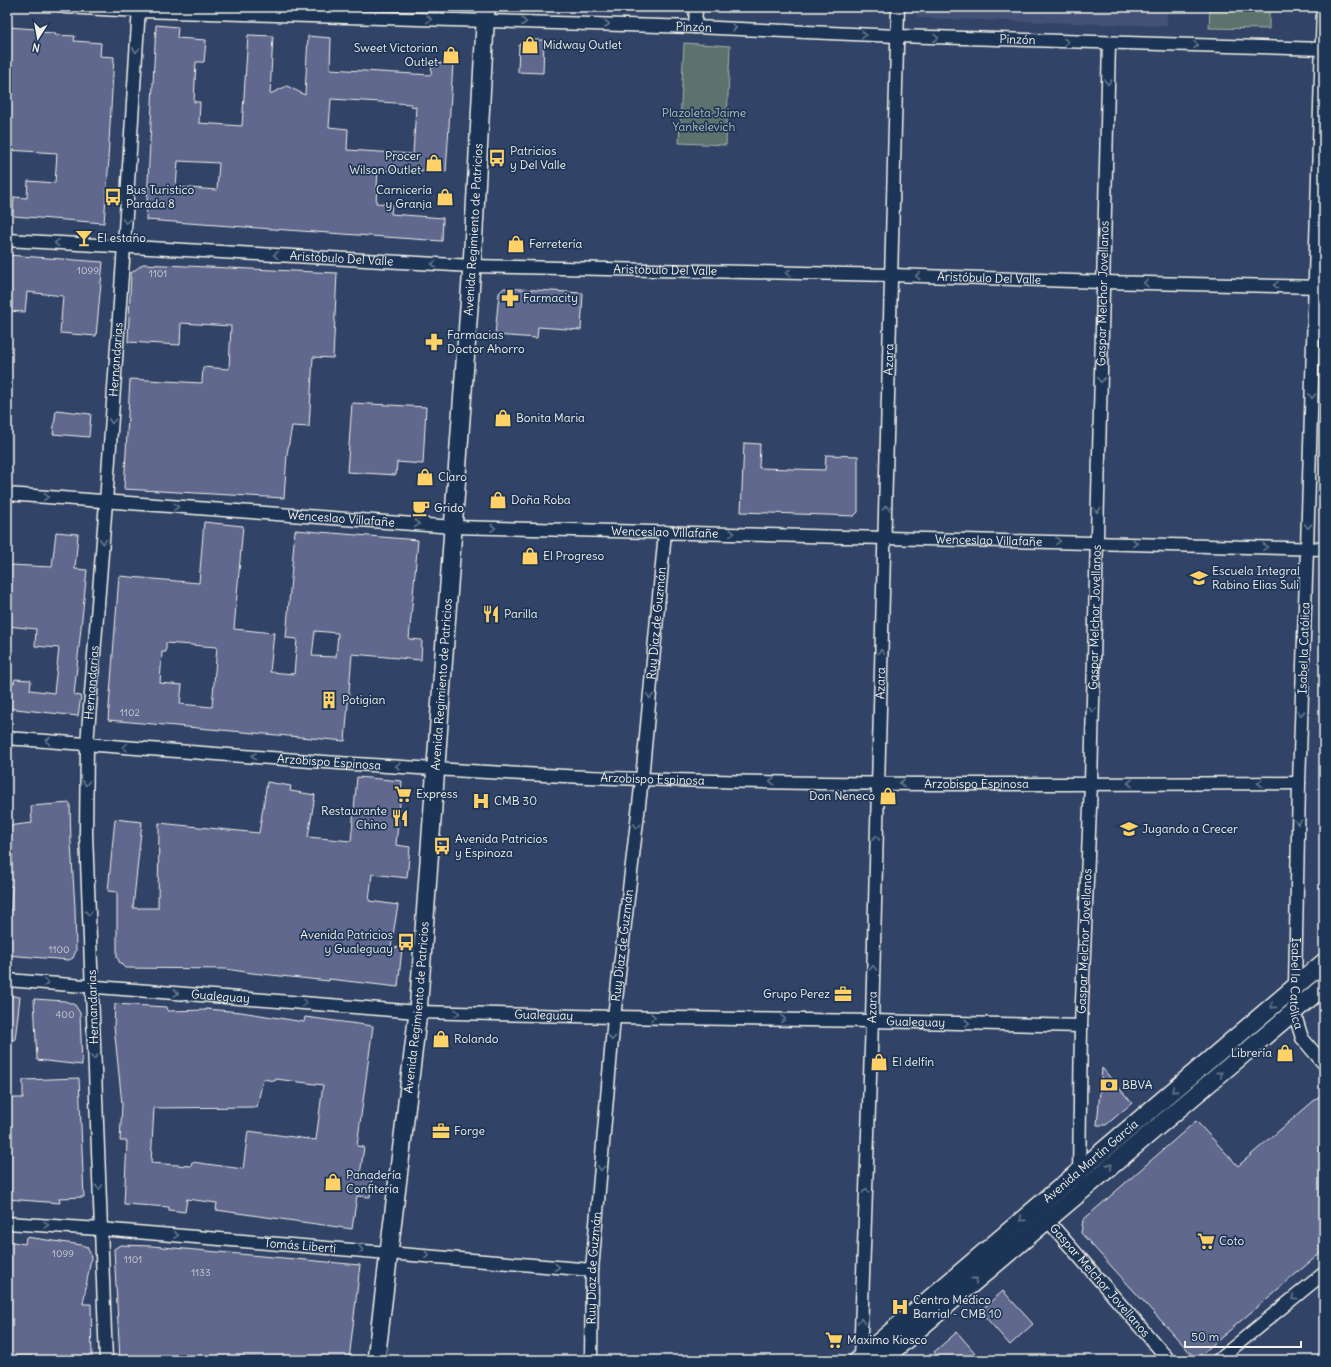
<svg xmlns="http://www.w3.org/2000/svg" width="1331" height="1367" font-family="Delius,sans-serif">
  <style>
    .built { fill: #435175 }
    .green { fill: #5c726d; stroke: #a8b2aa }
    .building { fill: #60678e; stroke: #f4f1e8; fill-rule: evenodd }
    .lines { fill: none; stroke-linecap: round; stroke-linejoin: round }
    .minor-casing { stroke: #f4f1e8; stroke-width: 15 }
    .secondary-casing { stroke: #f4f1e8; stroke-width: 20 }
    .minor { stroke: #1d3557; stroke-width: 12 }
    .secondary { stroke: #1d3557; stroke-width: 17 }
    .oneway { stroke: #68778a }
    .labels { text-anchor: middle; stroke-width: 3.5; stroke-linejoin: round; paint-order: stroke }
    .number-label { font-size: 10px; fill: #cfced2 }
    .street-label { font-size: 12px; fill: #f4f1e8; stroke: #1d3557 }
    .poi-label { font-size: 12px; fill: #f4f1e8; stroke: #1d3557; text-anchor: start }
    .park-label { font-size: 12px; fill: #b7beb7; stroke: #1d3557 }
  </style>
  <rect width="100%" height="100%" fill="#314468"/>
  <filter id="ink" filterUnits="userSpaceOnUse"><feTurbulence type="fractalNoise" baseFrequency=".025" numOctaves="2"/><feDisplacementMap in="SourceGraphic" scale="8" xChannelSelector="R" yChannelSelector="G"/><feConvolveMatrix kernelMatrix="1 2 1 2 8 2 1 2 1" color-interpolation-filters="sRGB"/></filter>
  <g filter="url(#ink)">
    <!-- built -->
    <path class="built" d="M918,7H1167V26L917,18Z
      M1324,784V820L1320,821L1321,785Z"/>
    <!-- green -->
    <path class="green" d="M1210,7H1219V10H1240V7H1269V29L1209,28Z
      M684,43L730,46L726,145L679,143Z"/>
    <!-- building -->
    <path class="building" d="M156,25L178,27L177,38L206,40L204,62H196L194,102H200L199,123L242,126L248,35L273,36L270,94L287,86L305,95L308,36L331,38L330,69L431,75L432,63L453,64L446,172L421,170V173L378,170L376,203L392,204L391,214L443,218L442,241L146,220ZM331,99L412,104L411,106L416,107L413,154L347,150L348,129L329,127ZM178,161L219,163L217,190L176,187Z
      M7,27L36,29V32L56,33L55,35L75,36L74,41L101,43L100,56L114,57L108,159H109L104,223L13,216L14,197L27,198L28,181L55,183L57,153L7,150Z
      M524,40H544L543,73L518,72L519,45Z
      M7,255L103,262L96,336L60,333L63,296L27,292L25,312L7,311Z
      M143,264L337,273L333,358L313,357L309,427L292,426L287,454L284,498L124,489L130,379L202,383L203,367L229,369L231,326L181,323L180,345L128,342L131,273Z
      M504,288L583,293L581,330L538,327L537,338L495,335L499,293Z
      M352,403L426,407L423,464L397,462L396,475L347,472Z
      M56,410L91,414L89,437L53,434Z
      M744,443L760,444L759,468L825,470L826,455L858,456V512L854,516L741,512Z
      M204,522L243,526L234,629L274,633L270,672L294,674L297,639L286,638L295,530L418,540L409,639L422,640L421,660L352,654L345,741L108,720L119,576L199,583ZM315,631L338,633L336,657L312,656ZM166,643L217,647L212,707L180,704L182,685L160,683L162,652H166Z
      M56,532L78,534L75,569L87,570L74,695L81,696L78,716L7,708V683H14L15,679L31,680L30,690L54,693L59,648L35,646L36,629L7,626V567H10V565L52,567Z
      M357,777L402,781L396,845L410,847L407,878L372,874L369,901L398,905L391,947L402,948L398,987L329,979V981L252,973L226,969L125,968L120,963L117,957V892L108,891L115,819L142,822L133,908H158L159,823L259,833L267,782L291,786L290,791L315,795L308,837L351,841Z
      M70,803L71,844L75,907L76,951L73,958L69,960L7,955V921L10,922L12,886H7V826L32,823L31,806Z
      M7,995L20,997L15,1040L7,1039Z
      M34,999L65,1001L75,1005L80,1013L82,1065L37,1060Z
      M115,1004L167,1007L168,1011L206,1010V1009L241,1012L304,1022L305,1017L373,1026L357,1146L364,1147L360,1175L372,1177L370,1197L357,1196L352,1229L216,1210L217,1203L187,1199L185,1212L169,1210V1207L124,1204L127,1141H120L122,1104L114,1026ZM263,1079L275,1081L276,1079L323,1085L316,1140L248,1131L243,1169L192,1162L191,1166L151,1163L154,1108L257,1107Z
      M1102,1068L1132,1103L1106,1125H1097Z
      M79,1078L84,1197L59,1198L60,1203L7,1199V1098H23V1080Z
      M1324,1092V1250L1196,1359L1081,1233L1083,1220L1196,1121L1238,1166Z
      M26,1237L82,1245L87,1247L90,1253L91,1258L83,1304H91L92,1360H76V1358H31V1356H7V1241L25,1244Z
      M120,1245L152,1246L360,1265L349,1360H277L238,1357V1360H120L114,1249Z
      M1003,1291L1033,1324L1010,1345L980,1311Z
      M957,1332L981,1360H941L934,1352Z"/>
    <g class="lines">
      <!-- minor casing -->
      <g class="minor-casing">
        <g id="minor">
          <path id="s1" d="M64,7L139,11L695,27L897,36L1324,49"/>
          <path id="s2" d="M1323,7L1307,548L1299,783L1295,987L1294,1012L1302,1038L1324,1064"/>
          <path d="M695,27L696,7"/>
          <path id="s3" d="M7,240L472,266L891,275L1103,282L1324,287"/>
          <path id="s4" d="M7,494L454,527L1324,549"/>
          <path id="s5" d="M7,738C218,754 430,772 642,779C861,786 1080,784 1299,783"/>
          <path id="s6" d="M7,980L418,1012L614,1017L872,1021L1081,1026"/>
          <path id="s7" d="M1079,1177L1081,1026L1091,783L1109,43"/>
          <path id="s8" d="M1042,1214L1169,1360"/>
          <path id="s9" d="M7,1223L100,1229L592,1270"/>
          <path id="s10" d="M106,1360L86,834L87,744L106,502L124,246L139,7"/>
          <path id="s11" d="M591,1360L592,1270L614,1017L642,779L665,532"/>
          <path id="s12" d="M860,1360L872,1021L898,7"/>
          <path d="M1218,1360L1324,1273"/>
        </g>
      </g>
      <!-- secondary casing -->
      <g class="secondary-casing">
        <g id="secondary">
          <path id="s13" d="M376,1360L418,1012L423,945L472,266L486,7"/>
          <path id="s14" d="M858,1360L1324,962"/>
          <path d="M882,1360L1324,986"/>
        </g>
      </g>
      <!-- minor -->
      <use href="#minor" class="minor"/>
      <!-- secondary -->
      <use href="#secondary" class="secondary"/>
    </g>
    <!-- one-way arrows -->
    <defs><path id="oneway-chevron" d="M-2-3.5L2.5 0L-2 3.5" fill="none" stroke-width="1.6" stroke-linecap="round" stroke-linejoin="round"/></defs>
    <g class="oneway">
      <use href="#oneway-chevron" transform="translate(429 19) rotate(2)"/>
      <use href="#oneway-chevron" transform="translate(524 22) rotate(2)"/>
      <use href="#oneway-chevron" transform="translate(607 24) rotate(2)"/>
      <use href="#oneway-chevron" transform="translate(734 28) rotate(3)"/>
      <use href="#oneway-chevron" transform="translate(864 35) rotate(3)"/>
      <use href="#oneway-chevron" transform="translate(936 38) rotate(2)"/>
      <use href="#oneway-chevron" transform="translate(1066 42) rotate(2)"/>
      <use href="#oneway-chevron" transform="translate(1196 45) rotate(1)"/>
      <use href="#oneway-chevron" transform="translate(136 50) rotate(93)"/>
      <use href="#oneway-chevron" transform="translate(1108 82) rotate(91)"/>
      <use href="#oneway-chevron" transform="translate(126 221) rotate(93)"/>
      <use href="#oneway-chevron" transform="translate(57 243) rotate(-177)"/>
      <use href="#oneway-chevron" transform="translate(276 255) rotate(-177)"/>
      <use href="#oneway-chevron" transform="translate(434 264) rotate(-177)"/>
      <use href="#oneway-chevron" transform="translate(788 273) rotate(-179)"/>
      <use href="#oneway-chevron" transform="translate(918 276) rotate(-178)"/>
      <use href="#oneway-chevron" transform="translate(1146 283) rotate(-179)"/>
      <use href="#oneway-chevron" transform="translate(1276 285) rotate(-179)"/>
      <use href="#oneway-chevron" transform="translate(1101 380) rotate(92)"/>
      <use href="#oneway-chevron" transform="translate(1312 396) rotate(92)"/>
      <use href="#oneway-chevron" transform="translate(112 421) rotate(94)"/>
      <use href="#oneway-chevron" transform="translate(46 497) rotate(4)"/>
      <use href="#oneway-chevron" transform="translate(176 507) rotate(4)"/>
      <use href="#oneway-chevron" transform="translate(886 508) rotate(-89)"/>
      <use href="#oneway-chevron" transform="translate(1097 510) rotate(92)"/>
      <use href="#oneway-chevron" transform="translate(417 524) rotate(4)"/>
      <use href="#oneway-chevron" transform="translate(1308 526) rotate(92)"/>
      <use href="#oneway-chevron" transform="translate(493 528) rotate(1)"/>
      <use href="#oneway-chevron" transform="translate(732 533) rotate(1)"/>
      <use href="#oneway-chevron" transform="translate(103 541) rotate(95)"/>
      <use href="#oneway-chevron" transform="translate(1058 541) rotate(1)"/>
      <use href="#oneway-chevron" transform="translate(1135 543) rotate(2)"/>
      <use href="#oneway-chevron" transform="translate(1265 547) rotate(2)"/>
      <use href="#oneway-chevron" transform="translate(881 652) rotate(-88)"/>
      <use href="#oneway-chevron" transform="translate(650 696) rotate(95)"/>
      <use href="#oneway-chevron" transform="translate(1093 710) rotate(91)"/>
      <use href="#oneway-chevron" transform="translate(1301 713) rotate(92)"/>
      <use href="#oneway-chevron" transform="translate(48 741) rotate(-175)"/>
      <use href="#oneway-chevron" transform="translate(125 747) rotate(-176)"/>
      <use href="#oneway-chevron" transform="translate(254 756) rotate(-176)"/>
      <use href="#oneway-chevron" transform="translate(398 766) rotate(-176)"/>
      <use href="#oneway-chevron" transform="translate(772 781) rotate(-179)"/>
      <use href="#oneway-chevron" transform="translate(86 783) rotate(91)"/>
      <use href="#oneway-chevron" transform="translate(902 783) rotate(-180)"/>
      <use href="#oneway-chevron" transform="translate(1130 783) rotate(180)"/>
      <use href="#oneway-chevron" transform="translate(1260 783) rotate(180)"/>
      <use href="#oneway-chevron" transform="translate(1298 822) rotate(91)"/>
      <use href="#oneway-chevron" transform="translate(637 826) rotate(97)"/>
      <use href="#oneway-chevron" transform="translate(876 838) rotate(-89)"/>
      <use href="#oneway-chevron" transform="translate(89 913) rotate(88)"/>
      <use href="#oneway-chevron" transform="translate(873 968) rotate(-89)"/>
      <use href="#oneway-chevron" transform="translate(46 983) rotate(4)"/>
      <use href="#oneway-chevron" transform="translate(176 993) rotate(5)"/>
      <use href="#oneway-chevron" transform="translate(305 1003) rotate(5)"/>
      <use href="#oneway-chevron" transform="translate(1273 1006) rotate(140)"/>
      <use href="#oneway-chevron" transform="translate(457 1013) rotate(1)"/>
      <use href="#oneway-chevron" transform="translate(653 1017) rotate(1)"/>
      <use href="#oneway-chevron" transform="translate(783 1019) rotate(1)"/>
      <use href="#oneway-chevron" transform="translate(967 1023) rotate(2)"/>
      <use href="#oneway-chevron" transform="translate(612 1038) rotate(95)"/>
      <use href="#oneway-chevron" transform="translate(94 1057) rotate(88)"/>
      <use href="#oneway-chevron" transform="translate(1220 1074) rotate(-40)"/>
      <use href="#oneway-chevron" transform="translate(1174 1090) rotate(140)"/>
      <use href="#oneway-chevron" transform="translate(1110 1166) rotate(-40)"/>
      <use href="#oneway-chevron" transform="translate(601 1168) rotate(95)"/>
      <use href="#oneway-chevron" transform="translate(99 1187) rotate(88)"/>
      <use href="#oneway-chevron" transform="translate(866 1191) rotate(-88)"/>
      <use href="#oneway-chevron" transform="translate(1022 1219) rotate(139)"/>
      <use href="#oneway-chevron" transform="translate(46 1225) rotate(4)"/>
      <use href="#oneway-chevron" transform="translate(176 1235) rotate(5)"/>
      <use href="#oneway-chevron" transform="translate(361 1250) rotate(5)"/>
      <use href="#oneway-chevron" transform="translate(427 1255) rotate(5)"/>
      <use href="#oneway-chevron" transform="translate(557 1267) rotate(5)"/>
      <use href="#oneway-chevron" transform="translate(975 1280) rotate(-40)"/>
      <use href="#oneway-chevron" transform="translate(1294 1298) rotate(141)"/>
      <use href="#oneway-chevron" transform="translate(861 1321) rotate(-88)"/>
    </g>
  </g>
  <!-- icons -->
  <defs>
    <g id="shop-bare" transform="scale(1.38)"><path d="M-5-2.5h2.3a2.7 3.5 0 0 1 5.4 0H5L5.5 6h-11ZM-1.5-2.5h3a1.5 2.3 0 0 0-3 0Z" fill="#ffd166" stroke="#1d3557" stroke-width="2.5" paint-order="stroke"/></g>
    <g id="bus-bare" transform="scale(1.38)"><path d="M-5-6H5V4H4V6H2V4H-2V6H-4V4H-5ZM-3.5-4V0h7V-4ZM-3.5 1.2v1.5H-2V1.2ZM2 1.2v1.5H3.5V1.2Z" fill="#ffd166" stroke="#1d3557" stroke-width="2.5" paint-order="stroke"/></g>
    <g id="bar-bare" transform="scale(1.38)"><path d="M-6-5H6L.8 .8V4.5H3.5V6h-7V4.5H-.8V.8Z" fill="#ffd166" stroke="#1d3557" stroke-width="2.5" paint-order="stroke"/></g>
    <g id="pharmacy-bare" transform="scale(1.38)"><path d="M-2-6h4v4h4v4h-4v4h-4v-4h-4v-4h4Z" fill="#ffd166" stroke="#1d3557" stroke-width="2.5" paint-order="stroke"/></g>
    <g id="cafe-bare" transform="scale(1.38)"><path d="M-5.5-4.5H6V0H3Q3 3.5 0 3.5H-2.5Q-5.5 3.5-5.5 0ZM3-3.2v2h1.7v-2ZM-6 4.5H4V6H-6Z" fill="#ffd166" stroke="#1d3557" stroke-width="2.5" paint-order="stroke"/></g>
    <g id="school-bare" transform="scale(1.38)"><path d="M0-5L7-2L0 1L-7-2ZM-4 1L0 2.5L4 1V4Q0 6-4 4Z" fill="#ffd166" stroke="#1d3557" stroke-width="2.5" paint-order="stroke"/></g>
    <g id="restaurant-bare" transform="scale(1.38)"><path d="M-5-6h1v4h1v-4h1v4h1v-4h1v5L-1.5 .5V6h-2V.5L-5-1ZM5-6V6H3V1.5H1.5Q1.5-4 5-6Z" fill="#ffd166" stroke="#1d3557" stroke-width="2.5" paint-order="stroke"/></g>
    <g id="building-bare" transform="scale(1.38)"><path d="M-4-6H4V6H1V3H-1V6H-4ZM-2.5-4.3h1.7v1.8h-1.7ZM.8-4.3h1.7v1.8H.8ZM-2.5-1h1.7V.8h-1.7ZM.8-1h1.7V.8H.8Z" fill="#ffd166" stroke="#1d3557" stroke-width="2.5" paint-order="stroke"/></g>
    <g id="supermarket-bare" transform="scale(1.38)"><path d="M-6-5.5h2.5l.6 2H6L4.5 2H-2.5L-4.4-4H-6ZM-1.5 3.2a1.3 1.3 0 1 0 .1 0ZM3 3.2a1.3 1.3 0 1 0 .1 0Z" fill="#ffd166" stroke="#1d3557" stroke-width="2.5" paint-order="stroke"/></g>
    <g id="hospital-bare" transform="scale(1.38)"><path d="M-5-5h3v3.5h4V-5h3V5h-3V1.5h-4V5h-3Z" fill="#ffd166" stroke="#1d3557" stroke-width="2.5" paint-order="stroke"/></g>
    <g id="office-bare" transform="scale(1.38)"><path d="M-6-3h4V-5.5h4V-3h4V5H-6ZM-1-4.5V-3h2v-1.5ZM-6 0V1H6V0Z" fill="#ffd166" stroke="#1d3557" stroke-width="2.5" paint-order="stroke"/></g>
    <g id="bank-bare" transform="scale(1.38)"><path d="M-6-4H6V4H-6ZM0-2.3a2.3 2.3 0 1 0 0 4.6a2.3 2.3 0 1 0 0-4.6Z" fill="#ffd166" stroke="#1d3557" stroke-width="2.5" paint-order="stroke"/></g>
  </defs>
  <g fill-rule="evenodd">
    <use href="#shop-bare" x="530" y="45"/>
    <use href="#shop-bare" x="451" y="55"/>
    <use href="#bus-bare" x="497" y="158"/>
    <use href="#shop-bare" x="434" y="163"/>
    <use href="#bus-bare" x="113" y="197"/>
    <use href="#shop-bare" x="445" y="197"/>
    <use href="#bar-bare" x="84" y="238"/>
    <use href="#shop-bare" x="516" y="244"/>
    <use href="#pharmacy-bare" x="510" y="298"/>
    <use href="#pharmacy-bare" x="434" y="342"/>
    <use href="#shop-bare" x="503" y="418"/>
    <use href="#shop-bare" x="425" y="477"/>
    <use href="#shop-bare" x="498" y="500"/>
    <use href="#cafe-bare" x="421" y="508"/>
    <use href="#shop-bare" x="530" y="556"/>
    <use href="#school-bare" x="1199" y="578"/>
    <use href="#restaurant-bare" x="491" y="614"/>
    <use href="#building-bare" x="329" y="700"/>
    <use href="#supermarket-bare" x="403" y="794"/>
    <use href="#shop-bare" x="888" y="796"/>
    <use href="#hospital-bare" x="481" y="801"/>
    <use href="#restaurant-bare" x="400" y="818"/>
    <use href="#school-bare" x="1129" y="829"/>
    <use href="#bus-bare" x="442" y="846"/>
    <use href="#bus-bare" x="406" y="942"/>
    <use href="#office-bare" x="843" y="994"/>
    <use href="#shop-bare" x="441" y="1039"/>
    <use href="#shop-bare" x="1285" y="1053"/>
    <use href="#shop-bare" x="879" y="1062"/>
    <use href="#bank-bare" x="1109" y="1085"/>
    <use href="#office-bare" x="441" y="1131"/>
    <use href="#shop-bare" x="333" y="1182"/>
    <use href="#supermarket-bare" x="1206" y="1241"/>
    <use href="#hospital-bare" x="900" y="1307"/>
    <use href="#supermarket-bare" x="834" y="1340"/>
  </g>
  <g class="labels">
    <!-- number labels -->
    <g class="number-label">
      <text x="88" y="274">1099</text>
      <text x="158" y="277">1101</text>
      <text x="130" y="716">1102</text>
      <text x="59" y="953">1100</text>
      <text x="65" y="1018">400</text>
      <text x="63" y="1257">1099</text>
      <text x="133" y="1263">1101</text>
      <text x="201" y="1276">1133</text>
    </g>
    <!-- street labels -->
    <g class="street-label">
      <text dy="4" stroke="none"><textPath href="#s1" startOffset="630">Pinzón</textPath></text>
      <text dy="4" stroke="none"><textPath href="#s1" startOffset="954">Pinzón</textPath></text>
      <text dy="4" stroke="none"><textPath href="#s13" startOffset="1135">Avenida Regimiento de Patricios</textPath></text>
      <text dy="4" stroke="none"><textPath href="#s3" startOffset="335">Aristóbulo Del Valle</textPath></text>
      <text dy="4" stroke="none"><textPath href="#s3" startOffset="659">Aristóbulo Del Valle</textPath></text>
      <text dy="4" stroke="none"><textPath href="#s3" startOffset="983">Aristóbulo Del Valle</textPath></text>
      <text dy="4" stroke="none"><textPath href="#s7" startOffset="884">Gaspar Melchor Jovellanos</textPath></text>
      <text dy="4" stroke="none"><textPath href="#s10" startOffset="1002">Hernandarias</textPath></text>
      <text dy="4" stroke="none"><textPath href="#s12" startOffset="1001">Azara</textPath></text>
      <text dy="4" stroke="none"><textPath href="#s4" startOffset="335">Wenceslao Villafañe</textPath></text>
      <text dy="4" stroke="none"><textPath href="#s4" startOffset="659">Wenceslao Villafañe</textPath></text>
      <text dy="4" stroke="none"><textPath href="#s4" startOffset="983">Wenceslao Villafañe</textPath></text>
      <text dy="4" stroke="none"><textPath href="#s7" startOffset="560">Gaspar Melchor Jovellanos</textPath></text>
      <text dy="4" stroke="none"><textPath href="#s11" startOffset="740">Ruy Díaz de Guzmán</textPath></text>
      <text transform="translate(1304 648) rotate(-88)" y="4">Isabel la Católica</text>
      <text dy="4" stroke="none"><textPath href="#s10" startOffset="678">Hernandarias</textPath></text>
      <text dy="4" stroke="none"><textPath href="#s12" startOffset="677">Azara</textPath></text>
      <text dy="4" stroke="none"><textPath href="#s13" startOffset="679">Avenida Regimiento de Patricios</textPath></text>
      <text dy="4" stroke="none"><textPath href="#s5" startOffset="323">Arzobispo Espinosa</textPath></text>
      <text dy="4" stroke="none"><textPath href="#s5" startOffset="647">Arzobispo Espinosa</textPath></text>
      <text dy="4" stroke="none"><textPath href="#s5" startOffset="971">Arzobispo Espinosa</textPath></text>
      <text dy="4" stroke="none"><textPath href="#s7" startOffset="236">Gaspar Melchor Jovellanos</textPath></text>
      <text dy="4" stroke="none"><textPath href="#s11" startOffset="416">Ruy Díaz de Guzmán</textPath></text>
      <text dy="4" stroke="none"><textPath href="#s2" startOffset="977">Isabel la Católica</textPath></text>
      <text dy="4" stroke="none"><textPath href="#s6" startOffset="214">Gualeguay</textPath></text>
      <text transform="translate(93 1007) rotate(-92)" y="4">Hernandarias</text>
      <text dy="4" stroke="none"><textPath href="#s13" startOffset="355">Avenida Regimiento de Patricios</textPath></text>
      <text dy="4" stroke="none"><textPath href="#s12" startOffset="353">Azara</textPath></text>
      <text dy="4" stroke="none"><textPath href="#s6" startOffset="538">Gualeguay</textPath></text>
      <text dy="4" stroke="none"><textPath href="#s6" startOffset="910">Gualeguay</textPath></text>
      <text dy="4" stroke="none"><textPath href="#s14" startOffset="306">Avenida Martín García</textPath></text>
      <text dy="4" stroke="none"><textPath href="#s9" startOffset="294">Tomás Liberti</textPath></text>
      <text dy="4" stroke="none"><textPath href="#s11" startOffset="92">Ruy Díaz de Guzmán</textPath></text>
      <text dy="4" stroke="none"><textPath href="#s8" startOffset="88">Gaspar Melchor Jovellanos</textPath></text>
    </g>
    <!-- poi labels -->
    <g class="poi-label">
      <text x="543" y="49">Midway Outlet</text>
      <text x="438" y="52" text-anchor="end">Sweet Victorian<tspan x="438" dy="14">Outlet</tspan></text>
      <text x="510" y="155">Patricios<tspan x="510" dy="14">y Del Valle</tspan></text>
      <text x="421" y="160" text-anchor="end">Procer<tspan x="421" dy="14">Wilson Outlet</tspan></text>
      <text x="126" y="194">Bus Turistico<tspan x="126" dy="14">Parada 8</tspan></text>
      <text x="432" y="194" text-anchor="end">Carnicería<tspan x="432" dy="14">y Granja</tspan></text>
      <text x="97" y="242">El estaño</text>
      <text x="529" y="248">Ferretería</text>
      <text x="523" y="302">Farmacity</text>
      <text x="447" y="339">Farmacias<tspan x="447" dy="14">Doctor Ahorro</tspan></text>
      <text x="516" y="422">Bonita Maria</text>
      <text x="438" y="481">Claro</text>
      <text x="511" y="504">Doña Roba</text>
      <text x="434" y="512">Grido</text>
      <text x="543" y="560">El Progreso</text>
      <text x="1212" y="575">Escuela Integral<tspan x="1212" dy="14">Rabino Elias Suli</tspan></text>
      <text x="504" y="618">Parilla</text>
      <text x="342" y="704">Potigian</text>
      <text x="416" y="798">Express</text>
      <text x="875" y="800" text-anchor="end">Don Neneco</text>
      <text x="494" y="805">CMB 30</text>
      <text x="387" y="815" text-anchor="end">Restaurante<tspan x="387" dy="14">Chino</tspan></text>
      <text x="1142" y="833">Jugando a Crecer</text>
      <text x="455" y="843">Avenida Patricios<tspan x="455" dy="14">y Espinoza</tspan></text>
      <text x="393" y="939" text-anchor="end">Avenida Patricios<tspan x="393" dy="14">y Gualeguay</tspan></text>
      <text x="830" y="998" text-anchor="end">Grupo Perez</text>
      <text x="454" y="1043">Rolando</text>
      <text x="1272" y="1057" text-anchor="end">Librería</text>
      <text x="892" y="1066">El delfín</text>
      <text x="1122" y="1089">BBVA</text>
      <text x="454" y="1135">Forge</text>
      <text x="346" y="1179">Panadería<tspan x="346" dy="14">Confitería</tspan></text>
      <text x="1219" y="1245">Coto</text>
      <text x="913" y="1304">Centro Médico<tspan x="913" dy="14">Barrial - CMB 10</tspan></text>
      <text x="847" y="1344">Maximo Kiosco</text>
    </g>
    <!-- park labels -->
    <g class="park-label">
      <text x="704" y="117">Plazoleta Jaime<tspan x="704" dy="14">Yankelevich</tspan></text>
    </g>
  </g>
  <!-- margin -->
  <rect width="1331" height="1367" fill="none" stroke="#1d3557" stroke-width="24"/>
  <rect x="12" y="12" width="1307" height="1343" fill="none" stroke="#f4f1e8" stroke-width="1.5" filter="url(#ink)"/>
  <!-- north arrow -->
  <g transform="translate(38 38) rotate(191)" stroke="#1d3557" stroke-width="3" paint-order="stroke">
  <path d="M0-3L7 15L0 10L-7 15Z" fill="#f4f1e8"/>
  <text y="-6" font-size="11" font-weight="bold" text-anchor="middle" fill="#f4f1e8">N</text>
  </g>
  <!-- scale -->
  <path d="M1185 1341v6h116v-6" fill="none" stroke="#f4f1e8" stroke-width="2"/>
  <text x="1191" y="1341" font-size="12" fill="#f4f1e8" stroke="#1d3557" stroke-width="3" paint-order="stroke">50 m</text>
</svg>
